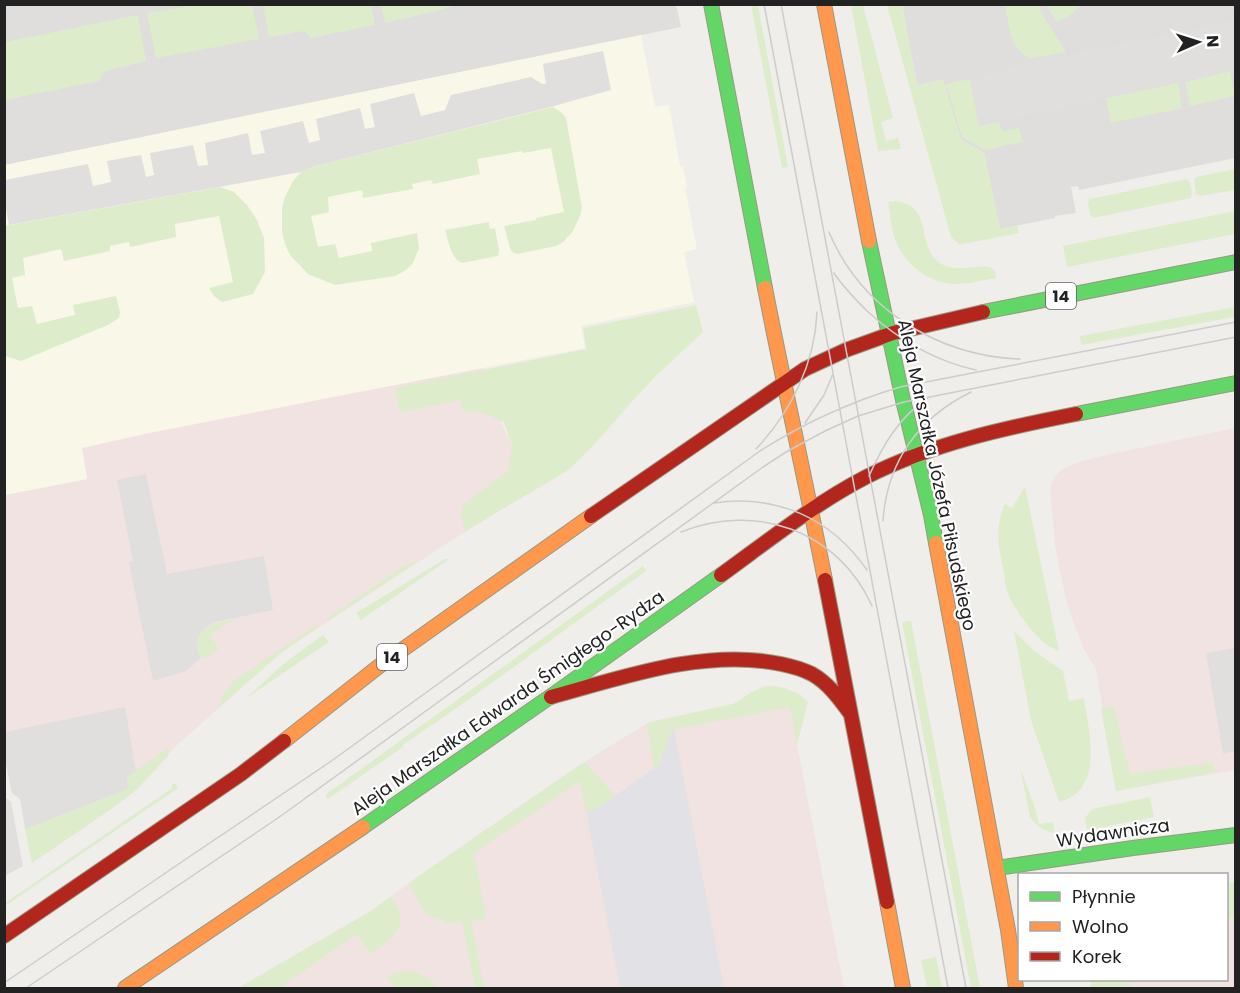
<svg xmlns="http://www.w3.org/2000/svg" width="1240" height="993" font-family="Poppins,sans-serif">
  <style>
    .residential { fill: #dfdedc }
    .commercial { fill: #f1e3e1 }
    .education { fill: #f8f7e8 }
    .grass { fill: #ddeccb }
    .parking { fill: #e0dfde }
    .plaza { fill: #e2e1e5 }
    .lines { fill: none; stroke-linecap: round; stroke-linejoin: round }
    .fast-casing { stroke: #999a82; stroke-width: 16 }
    .slow-casing { stroke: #999a82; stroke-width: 16 }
    .jam-casing { stroke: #999a82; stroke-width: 16 }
    .fast { stroke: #63d668; stroke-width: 14 }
    .slow { stroke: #ff974d; stroke-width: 14 }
    .jam { stroke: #b3261e; stroke-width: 14 }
    .tram { stroke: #ccc; stroke-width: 1.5 }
    .labels { text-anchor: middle; stroke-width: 4.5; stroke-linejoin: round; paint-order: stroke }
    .shield { fill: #fff; stroke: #646464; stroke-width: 1.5 }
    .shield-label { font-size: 16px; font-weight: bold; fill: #222 }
    .street-label { font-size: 18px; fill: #222; stroke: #fff }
  </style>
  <rect width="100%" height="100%" fill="#f0eeeb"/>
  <!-- residential -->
  <path class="residential" d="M5,5H676L681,27L5,165Z
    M902,5H1235V158L1079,190L1078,186L1071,187L1076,213L1055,216V218L1000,229L984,153L961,140L943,80L917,85Z"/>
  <!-- commercial -->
  <path class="commercial" d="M483,367L488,391L512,447L525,495L449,542L282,652L175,747L138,788L117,805L32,863L20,799L12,793L5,759L4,495L87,479L82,448L144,434Z
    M1235,428V770L1116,791L1096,670L1084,649L1074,624L1066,600L1055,546L1050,488L1054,478L1062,469L1079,462L1097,457Z
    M767,686H777L788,689L800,694L808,702L797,744L844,988H238L371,911L416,878L581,764L649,722L733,704L742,699L751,692Z
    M1235,882V988H1091V980H1226L1227,884Z"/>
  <!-- education -->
  <path class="education" d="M641,35L655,107L669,105L680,166H683L687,187L685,188L697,249L684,252L694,302L581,326L585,348L144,434L82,448L87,479L5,495V165Z"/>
  <!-- grass -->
  <path class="grass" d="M194,5H252L259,39L156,58L147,13Z
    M263,5H371L375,25L311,38L304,31L269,37Z
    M381,5V4L457,5L441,10L385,23Z
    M751,5H758L788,167L782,168Z
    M851,5H863L893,118L881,122L886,141L898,138L901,149L878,151Z
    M887,5H902L917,85L943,80L961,140L984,153L1000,229L1017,226L1019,233L963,244H959L951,237Z
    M1005,5H1039L1041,12L1066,52L1031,58C1008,49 1010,27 1005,5Z
    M1046,5H1081L1068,17L1057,22Z
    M138,15L146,61L105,71L99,81L5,100V42Z
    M1230,71L1235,96L1190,106L1185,82Z
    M970,79L979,126L999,122L1002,131L1019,128L1023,142L985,150L962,137L946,84Z
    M1178,83L1182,108L1111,123L1106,98Z
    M553,107L562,113L566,118L582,208L580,216L573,231L563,242L556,246L517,254L511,251L504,226L536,220V218L564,212L551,148L523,153L522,151L477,159L480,174L433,184L431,180L412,184L413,189L363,198L362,190L328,197L329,212L311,216L318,247L335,244L339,258L372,251L371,243L417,233L419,248L413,263L406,270L395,276L335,285L308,274L290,255L285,244L282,232V208L285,197L293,181L301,172L312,167Z
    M1235,169V190L1201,196L1196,194L1194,180L1196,177Z
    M1187,179C1191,183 1193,193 1191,198L1093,218L1090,215L1088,202L1090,199Z
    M220,187L234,192L247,205L257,220L264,238L265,272L253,294L222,302L214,296L209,288L233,282L219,216L175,224L176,237L130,247L129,242L110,246V251L64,261L61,249L23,258L25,275L12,278L18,308L32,306L37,324L75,315L73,305L116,296L120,312L119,318L108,325L21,361L5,356V226Z
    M896,201C931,205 918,240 935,259C952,277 984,261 993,269C995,271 996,275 996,278C983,280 969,284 955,284C928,283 904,264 895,239C891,228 890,214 888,202Z
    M1235,211V234L1067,267L1063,246Z
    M489,222L490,229L495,228L499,250L498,256L462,263C450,258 449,241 445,230Z
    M696,305L703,332C688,347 671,361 656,376C625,407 600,442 567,471L465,531L461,514L464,504L508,471L512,447L504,422L480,412L463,411L461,400L400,412L395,388L586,349L583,328Z
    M1235,307V317L1081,345L1080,336Z
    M1025,487L1059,651C1055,649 1050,647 1047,645C1034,636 1015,610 1009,596C1006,590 1005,581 1004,573C999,548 994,529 1005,504L1012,508Z
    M445,559H449L361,620L356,613Z
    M420,560L328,621L326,619L402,567Z
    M643,566L646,571L471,698L403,745V747L328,799L325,795Z
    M233,620L210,635L219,649L204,659C198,656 197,654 197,647C197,626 217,622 233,620Z
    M911,621L980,988H971L902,622Z
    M316,625L318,627L282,652L218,708L225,692L235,680Z
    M1014,631L1033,650L1063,671L1069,701L1084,698C1089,733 1105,790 1059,802L1031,720Z
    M323,635L329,642L245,699L287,661Z
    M767,686C783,686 797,691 808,702L797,744L790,707L674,729L671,732L659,765L654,769L647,723L733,704C745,698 754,689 767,686Z
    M1114,707L1130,774L1213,762L1215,772L1116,791L1101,709Z
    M169,747L168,756L138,788L117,805L32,863L25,829L128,789L127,777Z
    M586,763L615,796L596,809L586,811L580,781L474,853L486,918L471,921L484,988H475L462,922L448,923L437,918L428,917L408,884L416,878L581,764Z
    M1020,767L1035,808L1039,824L1053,822L1055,833C1043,831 1036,826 1030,817Z
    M173,784H176L178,788L5,906V903L171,789Z
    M1150,797L1154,817L1087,830L1085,818L1092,809Z
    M1235,882V916L1227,918V884Z
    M390,897C413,924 393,938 371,954L357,934L279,988H238L371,911Z
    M936,957L942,988H927L921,960Z
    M407,971C420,973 429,977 437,988H395L387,977L396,972Z
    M1091,980H1129L1131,988H1091Z"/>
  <!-- parking -->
  <path class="parking" d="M1235,20V70L979,126L970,81L1031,62Z
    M603,51L611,90L547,108L312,167L301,172L9,225L5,203V180L88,164L93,186L111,182L107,161L141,155L146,177L154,175L150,153L193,145L198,166L208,165L205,143L248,133L252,155L265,153L260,131L303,121L309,143L320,140L316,119L360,108L365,129L375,127L370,104L414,93L421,116L445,110L451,95L531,77L542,84H546L543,64Z
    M146,474L167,574L264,556L273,610L215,622L205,628L199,636L197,643L198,653L201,658L186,671L153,681L129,562L133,561L117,480Z
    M1235,648V751L1223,754L1206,653Z
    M125,707L136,771L127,777L128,789L25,829L20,799L12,793L5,759V732Z
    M5,797L11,802L23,866L5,876Z"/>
  <!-- plaza -->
  <path class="plaza" d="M674,729L724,988H620L586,811L596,809L659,765L671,732Z"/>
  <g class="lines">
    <!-- fast casing -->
    <g class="fast-casing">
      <path id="fast" d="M711,4L765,288
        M869,241L903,400L931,515L936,543
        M983,312L1236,262
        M1076,414L1236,383
        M363,827L557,692L721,575
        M997,868L1133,848L1236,835"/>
    </g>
    <!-- slow casing -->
    <g class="slow-casing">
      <path id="slow" d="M824,4L869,241
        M765,288C784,386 806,483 825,580
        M936,543L1008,930L1016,988
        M284,741L378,667L591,516
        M887,902L903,988
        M125,988L363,827"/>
    </g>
    <!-- jam casing -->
    <g class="jam-casing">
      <path id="jam" d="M591,516L805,369L846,350L893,333L983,312
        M721,575C768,541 814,504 866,477C931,444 1005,428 1076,414
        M825,580L887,902
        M551,697C624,677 705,648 781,664C791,666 802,669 812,674C828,683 839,698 850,713
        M4,936L241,774L284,741"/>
    </g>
    <!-- fast -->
    <use href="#fast" class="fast"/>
    <!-- slow -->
    <use href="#slow" class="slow"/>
    <!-- jam -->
    <use href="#jam" class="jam"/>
    <!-- tram -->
    <path class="tram" d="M764,4L948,988
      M781,4L966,988
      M829,232C861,309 938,356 1020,359
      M834,273C843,287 855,299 867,311C899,340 934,361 976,370
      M805,423L824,395L833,374
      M756,449C791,412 815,363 817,312
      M869,476C883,445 899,417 928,398
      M714,503C777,494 831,518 867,570
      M883,521C887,462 918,418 971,392
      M681,532C755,502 838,530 872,606
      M4,983L186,859L330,762L760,451C804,423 850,402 900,387L1236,322
      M26,988L278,818L763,467L786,452L825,431L858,416L904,402L1236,337"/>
  </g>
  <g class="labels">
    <!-- shield labels -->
    <g class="shield">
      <rect x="1046" y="283" width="30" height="26" rx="4.5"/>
      <rect x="377" y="644" width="30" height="26" rx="4.5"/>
    </g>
    <g class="shield-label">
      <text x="1061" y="302">14</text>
      <text x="392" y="663">14</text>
    </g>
    <!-- street labels -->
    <g class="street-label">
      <text transform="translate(937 475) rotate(78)" y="6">Aleja Marszałka Józefa Piłsudskiego</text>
      <text transform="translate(508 703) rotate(-35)" y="6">Aleja Marszałka Edwarda Śmigłego-Rydza</text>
      <text transform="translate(1113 833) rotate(-8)" y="6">Wydawnicza</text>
    </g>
  </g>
  <!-- border -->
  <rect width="1240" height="993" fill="none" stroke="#222222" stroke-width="12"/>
  <!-- legend -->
  <rect x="1018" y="873" width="210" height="108" fill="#ffffff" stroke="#a7a7a7" stroke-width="1.5"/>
  <rect x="1030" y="892" width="30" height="9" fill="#63d668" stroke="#a7a7a7" stroke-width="1.5"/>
  <text x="1072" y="903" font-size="18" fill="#222222">Płynnie</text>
  <rect x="1030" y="922" width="30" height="9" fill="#ff974d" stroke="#a7a7a7" stroke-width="1.5"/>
  <text x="1072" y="933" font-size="18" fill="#222222">Wolno</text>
  <rect x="1030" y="952" width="30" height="9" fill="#b3261e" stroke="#a7a7a7" stroke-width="1.5"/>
  <text x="1072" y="963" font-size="18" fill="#222222">Korek</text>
  <!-- north arrow -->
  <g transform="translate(1198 42) rotate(87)" stroke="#ffffff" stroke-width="4.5" paint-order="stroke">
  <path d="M0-4.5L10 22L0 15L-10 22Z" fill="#222222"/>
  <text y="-9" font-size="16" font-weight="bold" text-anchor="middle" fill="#222222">N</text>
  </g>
</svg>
